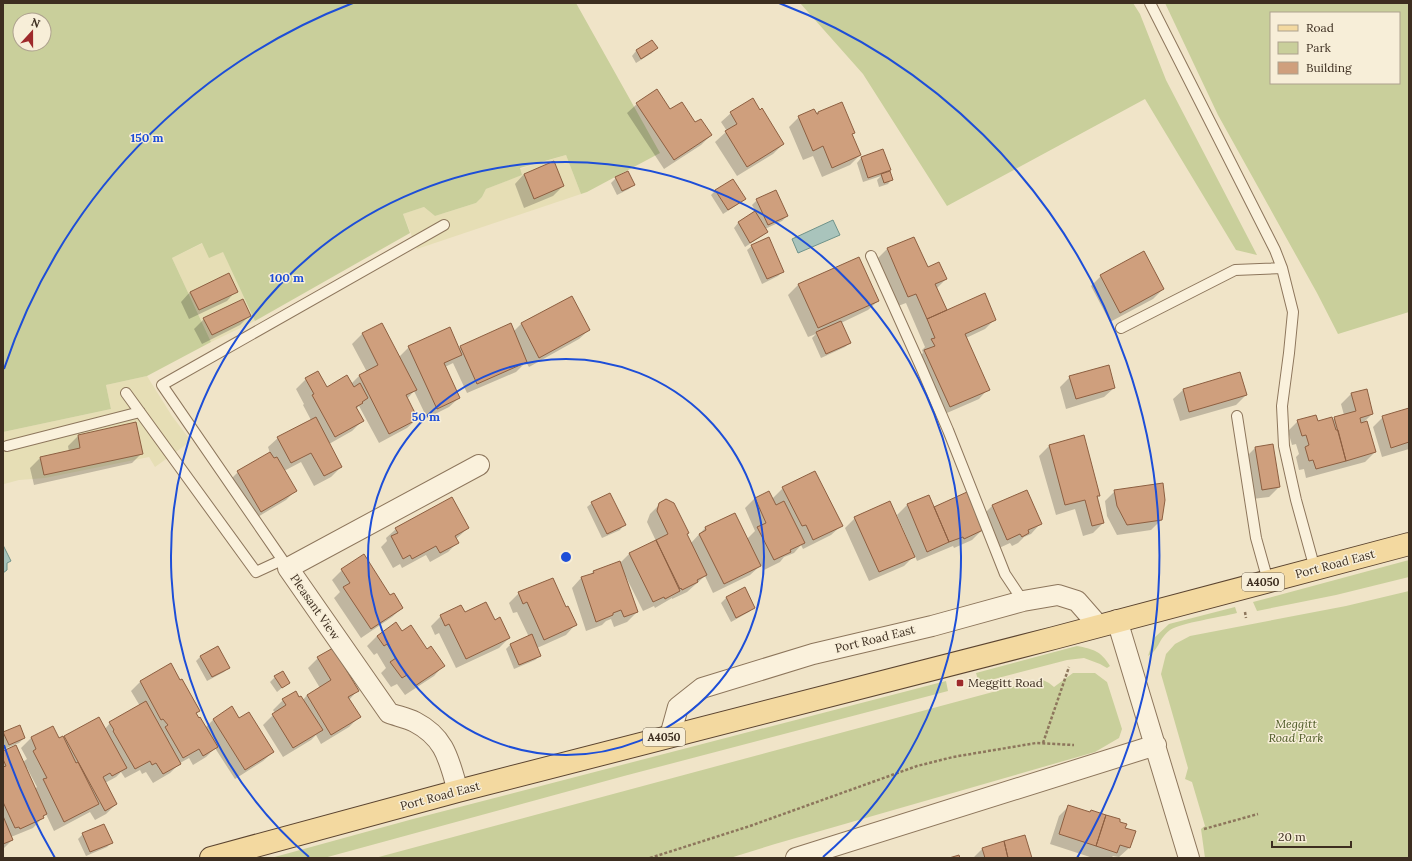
<svg xmlns="http://www.w3.org/2000/svg" width="1412" height="861" font-family="Lora,serif">
  <style>
    .farmland { fill: #e6deb5 }
    .green { fill: #c9cf9b; fill-rule: evenodd }
    .water { fill: #a9c4bc; stroke: #6f938a }
    .shadow { fill: #0003; fill-rule: evenodd }
    .building { fill: #cf9f7d; stroke: #8d5f41 }
    .lines { fill: none; stroke-linecap: round; stroke-linejoin: round }
    .lane-casing { stroke: #8d765c; stroke-width: 12 }
    .street-casing { stroke: #8d765c; stroke-width: 22 }
    .primary-casing { stroke: #5b4430; stroke-width: 24 }
    .path { stroke: #8d765c; stroke-width: 2.5; stroke-dasharray: 3 2; stroke-linecap: butt }
    .lane { stroke: #faf1dc; stroke-width: 10 }
    .street { stroke: #faf1dc; stroke-width: 20 }
    .primary { stroke: #f3d9a0; stroke-width: 22 }
    .ring { fill: none; stroke: #1d4ed8; stroke-width: 2 }
    .poi-dot { fill: #9e2a2b; stroke: #f7eed8; stroke-width: 1.5 }
    .labels { text-anchor: middle; stroke-width: 3; stroke-linejoin: round; paint-order: stroke }
    .shield { fill: #f7eed8; stroke: #756857; stroke-width: 1 }
    .shield-label { font-size: 11px; font-weight: bold; fill: #3d2e20 }
    .street-label { font-size: 12px; fill: #3d2e20; stroke: #f7eed8 }
    .poi-label { font-size: 12px; fill: #3d2e20; stroke: #f7eed8; text-anchor: start }
    .park-label { font-size: 12px; font-style: italic; fill: #4d5a26; stroke: #f7eed8 }
    .centre { fill: #1d4ed8; stroke: #f7eed8; stroke-width: 2 }
    .ring-label { font-size: 12px; text-anchor: middle; font-weight: bold; fill: #1d4ed8; stroke: #f7eed8; stroke-width: 3; stroke-linejoin: round; paint-order: stroke }
  </style>
  <rect width="100%" height="100%" fill="#f0e4c8"/>
  <!-- farmland -->
  <path class="farmland" d="M566,155L581,194L417,249L403,214L424,207L435,216L476,203L482,197L486,189L521,175L520,169Z
    M203,243L223,251L255,321L211,342L172,258Z
    M147,376L172,416L191,441L155,467L149,457L45,478L19,480L4,484L3,432L111,409L106,385Z"/>
  <!-- green -->
  <path class="green" d="M3,3H576L660,153L587,192L581,194L566,155L520,168L522,175L486,189L482,197L476,203L435,216L424,207L403,214L410,233L255,321L223,252L209,258L202,243L172,258L211,342L147,376L106,385L111,409L3,432ZM20,20H44V44H20Z
    M800,3H1133L1140,14L1166,80L1257,255L1236,250L1145,99L947,206L863,74Z
    M1165,3H1409V312L1338,334L1317,293L1218,115ZM1271,13H1399V83H1271Z
    M1409,560V577L1336,595L1257,611L1253,602Z
    M1409,591V858H1205L1201,829L1205,826L1192,782L1185,779L1188,768L1161,674L1166,654L1175,644L1190,636L1346,606Z
    M1235,607L1237,613C1222,617 1180,623 1170,630C1158,639 1160,649 1148,656L1154,638L1169,624Z
    M1077,646C1093,649 1101,651 1110,666L1107,668L1100,664L1084,658L1067,660L979,683L976,673Z
    M1073,673H1095L1107,682L1122,729L1119,738L1095,752L775,844L730,858H375L1041,679L1049,683L1054,687Z
    M946,681L948,691L624,776L324,858H271L413,819Z"/>
  <!-- water -->
  <path class="water" d="M833,220L840,235L798,253L792,239Z
    M3,545L11,561L7,563V570L3,573Z"/>
  <!-- shadow -->
  <path class="shadow" d="M652,41L656,48L652,53L636,63L632,56L636,51Z
    M637,104L670,110L695,124L711,135L701,145L664,169L627,113Z
    M731,113L783,144L773,154L737,176L715,142L727,131L721,122Z
    M818,113L854,132L851,135L860,155L850,165L822,177L813,156L803,160L789,127L799,117L816,115Z
    M861,158L890,169L885,174L892,179L888,184L879,187L877,180L881,176L863,182L857,163Z
    M524,174L563,186L553,196L524,208L515,184Z
    M616,178L633,185L629,189L617,195L611,183Z
    M716,190L744,199L740,203L723,214L711,195Z
    M757,200L787,216L782,221L765,229L766,232L762,236L745,247L734,228L738,223L756,212L752,205Z
    M913,238L927,269L946,279L936,289L946,312L995,319L985,329L966,338L988,389L979,399L940,416L915,361L923,353L922,350L925,347L906,303L898,306L877,259L887,249Z
    M752,246L783,271L778,276L762,284L747,250Z
    M858,258L878,301L868,310L841,323L850,343L845,347L821,358L812,338L816,334L808,337L788,295L798,285Z
    M1101,276L1163,289L1153,299L1110,322L1091,286Z
    M236,291L227,301L189,319L181,302L190,292Z
    M571,297L589,330L579,339L529,367L526,362L516,372L467,393L453,363L445,367L459,398L449,407L427,418L414,391L407,399L417,419L407,428L379,443L359,406L356,409L362,421L352,431L329,444L341,467L331,477L314,486L301,462L284,471L296,490L286,500L251,521L228,482L238,472L270,453L268,447L278,438L311,420L303,405L304,404L296,389L306,379L326,388L351,384L359,376L367,372L352,344L362,334L382,324L399,357L409,347L458,349L460,347L510,325L513,332L521,324Z
    M250,315L240,325L202,344L194,329L204,319Z
    M1239,373L1246,395L1236,405L1180,421L1173,399L1183,390Z
    M1070,377L1114,388L1104,397L1066,409L1060,387Z
    M1366,390L1372,414L1362,424L1375,452L1365,462L1306,478L1304,469L1299,470L1296,457L1299,454L1296,444L1292,445L1288,431L1298,421L1317,422L1332,420L1335,418L1344,415L1341,404L1351,394Z
    M1409,409V449L1382,457L1373,427L1383,417Z
    M78,436L142,453L132,463L34,485L30,468L40,458L69,452L68,446Z
    M1083,437L1099,495L1097,498L1103,523L1093,533L1083,536L1075,509L1056,515L1039,456L1049,446Z
    M1255,448L1279,487L1269,497L1252,499L1246,457Z
    M783,488L841,526L831,535L803,549L801,545L794,553L784,557L780,562L764,570L761,565L750,575L713,593L705,576L687,592L672,599V598L655,608L654,606L643,611L624,573L623,574L637,612L627,622L614,627L611,619L606,621L602,625L586,631L572,588L581,578L590,575L593,572L619,564L629,554L656,541L647,522L650,514L660,504L686,535L690,544L705,528L735,514L747,539L755,531L745,508L755,498L772,499Z
    M1115,491L1161,520L1151,530L1117,535L1107,516L1105,501Z
    M1026,492L1040,524L1031,534L1024,537L1018,543L1012,546L1010,543L997,549L982,516L992,506Z
    M928,496L933,508L982,530L972,540L954,548L953,546L917,561L897,515L907,505Z
    M592,503L624,525L620,530L602,538L587,507Z
    M855,518L914,556L904,566L869,581L845,528Z
    M468,528L456,539L457,543L448,552L430,562L426,555L402,568L400,564L393,568L381,547L387,541L386,538L396,529Z
    M342,570L390,596L402,608L392,617L361,638L334,598L340,592L332,580Z
    M745,589L754,607L749,612L731,622L721,603L726,598Z
    M519,593L565,608L575,625L566,635L537,648L540,656L535,660L514,669L506,649L511,644L529,637L517,612L513,613L509,603Z
    M464,613L494,622L509,638L499,648L456,668L439,633L435,635L431,626L441,616Z
    M396,623L402,632L427,651L443,666L434,676L405,695L397,684L391,687L381,673L386,668L377,653L374,655L367,646L377,636Z
    M201,656L228,668L224,672L207,681L196,661Z
    M318,658L358,690L349,700L359,717L349,727L321,744L316,735L311,740L283,757L263,725L275,713L273,710L283,700L299,699L303,700L307,695L320,688L308,668Z
    M275,677L289,682L277,692L270,682Z
    M141,681L199,711L196,714L205,728L213,720L232,708L239,719L273,752L263,761L235,779L215,748L206,757L193,765L189,758L180,763L170,773L153,783L146,772L142,774L140,770L125,778L121,772L116,777L105,783L116,804L106,814L95,820L90,812L54,831L46,814L33,828L11,837L12,840L3,849V752L23,762L27,759L21,748L31,738L53,728L58,739L65,736L105,729L110,723L140,706L131,691ZM26,768H27L37,787L35,789Z
    M19,727L24,738L19,743L4,749L3,734Z
    M1069,806L1119,822L1124,829L1129,848L1119,857L1113,856L1111,858H1093L1050,844L1059,816Z
    M83,834L111,843L107,847L86,856L78,839Z
    M982,849L1031,858H973Z"/>
  <!-- building -->
  <path class="building" d="M652,40L658,48L641,59L636,50Z
    M657,89L670,109L682,102L695,122L701,119L712,135L674,160L636,103Z
    M753,98L760,110L762,108L784,144L747,167L725,131L737,124L730,112Z
    M842,102L855,133L852,134L861,155L832,168L823,146L813,151L798,116L814,109L817,114H818V112Z
    M883,149L891,170L868,178L861,157Z
    M554,161L564,186L534,199L524,174Z
    M628,171L635,185L622,191L615,177Z
    M890,171L893,180L884,183L881,174Z
    M733,179L746,199L728,210L715,190Z
    M776,190L788,216L768,225L756,199Z
    M755,211L768,232L750,243L738,222Z
    M769,237L784,272L767,279L751,245Z
    M914,237L928,267L939,262L947,279L935,284L947,310L927,319L916,294L908,297L887,248Z
    M1144,251L1164,289L1120,313L1100,275Z
    M859,257L879,301L818,328L798,284Z
    M229,273L238,292L199,310L190,292Z
    M985,293L996,320L965,334L990,390L950,407L924,350L935,346L931,339L935,338L927,319Z
    M572,296L590,330L539,358L521,323Z
    M243,299L251,316L212,335L203,318Z
    M841,321L851,343L826,354L816,332Z
    M382,323L417,390L406,395L418,419L389,434L359,375L378,365L362,333Z
    M511,323L527,362L477,384L460,346Z
    M450,327L462,355L444,363L460,398L437,409L408,346Z
    M1109,365L1115,388L1076,399L1069,376Z
    M318,371L327,387L347,375L354,387L360,383L368,398L362,402L363,403L356,407L364,421L335,437L312,395L314,394L305,378Z
    M1240,372L1247,395L1189,412L1183,389Z
    M1367,389L1373,414L1360,418L1361,423L1367,421L1376,452L1346,461L1334,417L1356,411L1351,393Z
    M1409,408V442L1391,448L1382,416Z
    M1316,415L1318,421L1332,417L1336,430H1338L1346,461L1316,469L1313,460L1309,461L1305,447L1309,445L1306,435L1302,436L1297,420Z
    M316,417L342,467L324,476L311,453L291,463L277,437Z
    M136,422L143,454L44,475L40,457L80,448L78,435Z
    M1084,435L1100,496H1097L1104,523L1092,526L1085,500L1065,505L1049,445Z
    M1273,444L1280,487L1262,490L1255,447Z
    M270,452L274,458L277,457L297,491L261,512L237,471Z
    M815,471L843,526L813,540L806,525L802,526L782,487Z
    M1163,483L1165,500L1162,520L1127,525L1117,506L1114,490Z
    M1027,490L1042,524L1028,530L1029,533L1022,537L1020,534L1007,540L992,505Z
    M769,491L776,505L784,501L805,543L790,550L791,552L774,560L757,527L766,523L755,498Z
    M967,492L983,530L964,539L963,537L949,542L934,507Z
    M610,493L626,525L607,534L591,502Z
    M929,495L949,542L927,552L907,504Z
    M452,497L469,528L455,536L459,543L440,553L436,546L412,559L410,555L403,559L391,536L398,533L395,528Z
    M666,499L674,503L689,533L687,534L707,575L697,580L698,582L682,590L681,588L680,589L656,540L668,534L657,511L659,503Z
    M890,501L915,557L879,572L854,517Z
    M735,513L761,566L724,584L699,534L706,530L705,527Z
    M656,540L680,591L665,599L664,597L653,602L629,553Z
    M364,554L390,595L394,593L403,608L371,629L343,587L350,583L341,569Z
    M620,561L638,612L624,617L621,610L613,613V615L596,622L581,577L594,573L593,571Z
    M553,578L566,607L568,606L577,625L544,640L527,602L523,604L518,592Z
    M745,587L755,608L736,618L726,597Z
    M486,602L495,620L500,617L510,638L466,659L449,624L445,626L440,615L461,605L465,612Z
    M396,622L402,631L411,625L427,649L431,646L445,666L415,686L407,675L402,678L390,662L396,658L387,644L384,646L377,636Z
    M532,634L541,656L519,665L510,644Z
    M218,646L230,668L212,677L200,656Z
    M333,648L359,691L348,697L361,717L331,735L307,695L331,680L317,657Z
    M171,663L180,680L182,679L200,711L196,713L199,718L200,717L218,747L203,756L199,749L183,758L165,727L168,725L163,719L161,720L140,681Z
    M283,671L290,683L282,688L274,676Z
    M296,691L299,697L301,696L323,730L293,748L272,714L286,705L282,699Z
    M146,701L181,764L163,774L156,763L152,765L150,761L135,769L113,731L114,730L109,722Z
    M232,706L239,718L249,712L274,752L245,770L213,719Z
    M99,717L127,768L112,776L110,773L103,777L117,804L105,811L64,736Z
    M20,725L25,738L9,745L3,732Z
    M53,726L59,738L63,736L76,763L78,762L99,804L64,822L43,779L47,778L33,751L36,749L31,737Z
    M16,745L47,814L43,816L44,818L20,829L19,827L15,828L3,802V767L6,766L3,759V751Z
    M1068,805L1090,812L1091,810L1106,815L1096,846L1059,834Z
    M1106,815L1120,819V822L1127,824L1125,828L1136,831L1130,848L1120,845L1117,853L1096,846Z
    M3,816L13,840L3,844Z
    M104,824L113,843L90,852L82,833Z
    M1025,835L1032,858H1008L1004,841Z
    M1004,841L1008,858H985L982,848Z
    M959,855L960,858H949Z"/>
  <g class="lines">
    <!-- lane casing -->
    <g class="lane-casing">
      <path id="lane" d="M1150,3L1275,250L1282,268L1293,312L1289,353L1282,406L1284,446L1296,500L1315,569
        M871,256L921,367L948,430L1005,574L1023,601
        M1121,328L1235,270L1282,268
        M126,393L256,572L282,560
        M1237,416L1256,538L1268,581
        M7,446L140,412
        M288,568L162,385L444,225"/>
    </g>
    <!-- street casing -->
    <g class="street-casing">
      <path id="street" d="M1117,620L1189,858
        M670,736L678,707L702,688L813,654L932,626L1023,601L1058,595L1077,601L1098,625
        M458,791C449,761 446,738 415,722C407,718 397,716 389,713L288,568L479,465
        M796,858L1156,745"/>
    </g>
    <!-- primary casing -->
    <g class="primary-casing">
      <path id="primary" d="M211,858L458,791L1054,638L1409,544"/>
    </g>
    <!-- path -->
    <path class="path" d="M1245,612L1246,618
      M1043,743L1069,667
      M1204,829L1258,814
      M650,858L750,826L917,766L953,757L1036,743L1074,745"/>
    <!-- lane -->
    <use href="#lane" class="lane"/>
    <!-- street -->
    <use href="#street" class="street"/>
    <!-- primary -->
    <use href="#primary" class="primary"/>
  </g>
  <!-- distance rings -->
  <g class="ring">
    <circle cx="566" cy="557" r="198"/>
    <path d="M309 857A395 395 0 1 1 823 857"/>
    <path d="M55 858A593 593 0 0 1 4 745M4 369A593 593 0 0 1 353 3M779 3A593 593 0 0 1 1077 858"/>
  </g>
  <!-- markers -->
  <rect class="poi-dot" x="956" y="679" width="8" height="8" rx="2"/>
  <g class="labels">
    <!-- shield labels -->
    <g class="shield">
      <rect x="1242" y="573" width="42" height="18" rx="3"/>
      <rect x="643" y="728" width="42" height="18" rx="3"/>
    </g>
    <g class="shield-label">
      <text x="1263" y="586">A4050</text>
      <text x="664" y="741">A4050</text>
    </g>
    <!-- street labels -->
    <g class="street-label">
      <text transform="translate(1335 564) rotate(-15)" y="4">Port Road East</text>
      <text transform="translate(315 607) rotate(55)" y="4">Pleasant View</text>
      <text transform="translate(875 639) rotate(-14)" y="4">Port Road East</text>
      <text transform="translate(440 796) rotate(-15)" y="4">Port Road East</text>
    </g>
    <!-- poi labels -->
    <g class="poi-label">
      <text x="968" y="687">Meggitt Road</text>
    </g>
    <!-- park labels -->
    <g class="park-label">
      <text x="1296" y="728">Meggitt<tspan x="1296" dy="14">Road Park</tspan></text>
    </g>
  </g>
  <circle cx="566" cy="557" r="6" class="centre"/>
  <g class="ring-label">
    <text x="147" y="142">150 m</text>
    <text x="287" y="282">100 m</text>
    <text x="426" y="421">50 m</text>
  </g>
  <!-- border -->
  <rect width="1412" height="861" fill="none" stroke="#3d2e20" stroke-width="8"/>
  <!-- legend -->
  <rect x="1270" y="12" width="130" height="72" fill="#f7eed8" stroke="#ada18e"/>
  <rect x="1278" y="25" width="20" height="6" fill="#f3d9a0" stroke="#ada18e"/>
  <text x="1306" y="32" font-size="12" fill="#3d2e20">Road</text>
  <rect x="1278" y="42" width="20" height="12" fill="#c9cf9b" stroke="#ada18e"/>
  <text x="1306" y="52" font-size="12" fill="#3d2e20">Park</text>
  <rect x="1278" y="62" width="20" height="12" fill="#cf9f7d" stroke="#ada18e"/>
  <text x="1306" y="72" font-size="12" fill="#3d2e20">Building</text>
  <!-- north arrow -->
  <g transform="translate(32 32) rotate(21)"><circle r="19" fill="#f7eed8" stroke="#ada18e"/>
  <path d="M0-3L7 15L0 10L-7 15Z" fill="#9e2a2b"/>
  <text y="-6" font-size="11" font-weight="bold" text-anchor="middle" fill="#3d2e20">N</text>
  </g>
  <!-- scale -->
  <path d="M1272 841v6h79v-6" fill="none" stroke="#3d2e20" stroke-width="2"/>
  <text x="1278" y="841" font-size="12" fill="#3d2e20" stroke="#f7eed8" stroke-width="3" paint-order="stroke">20 m</text>
</svg>
